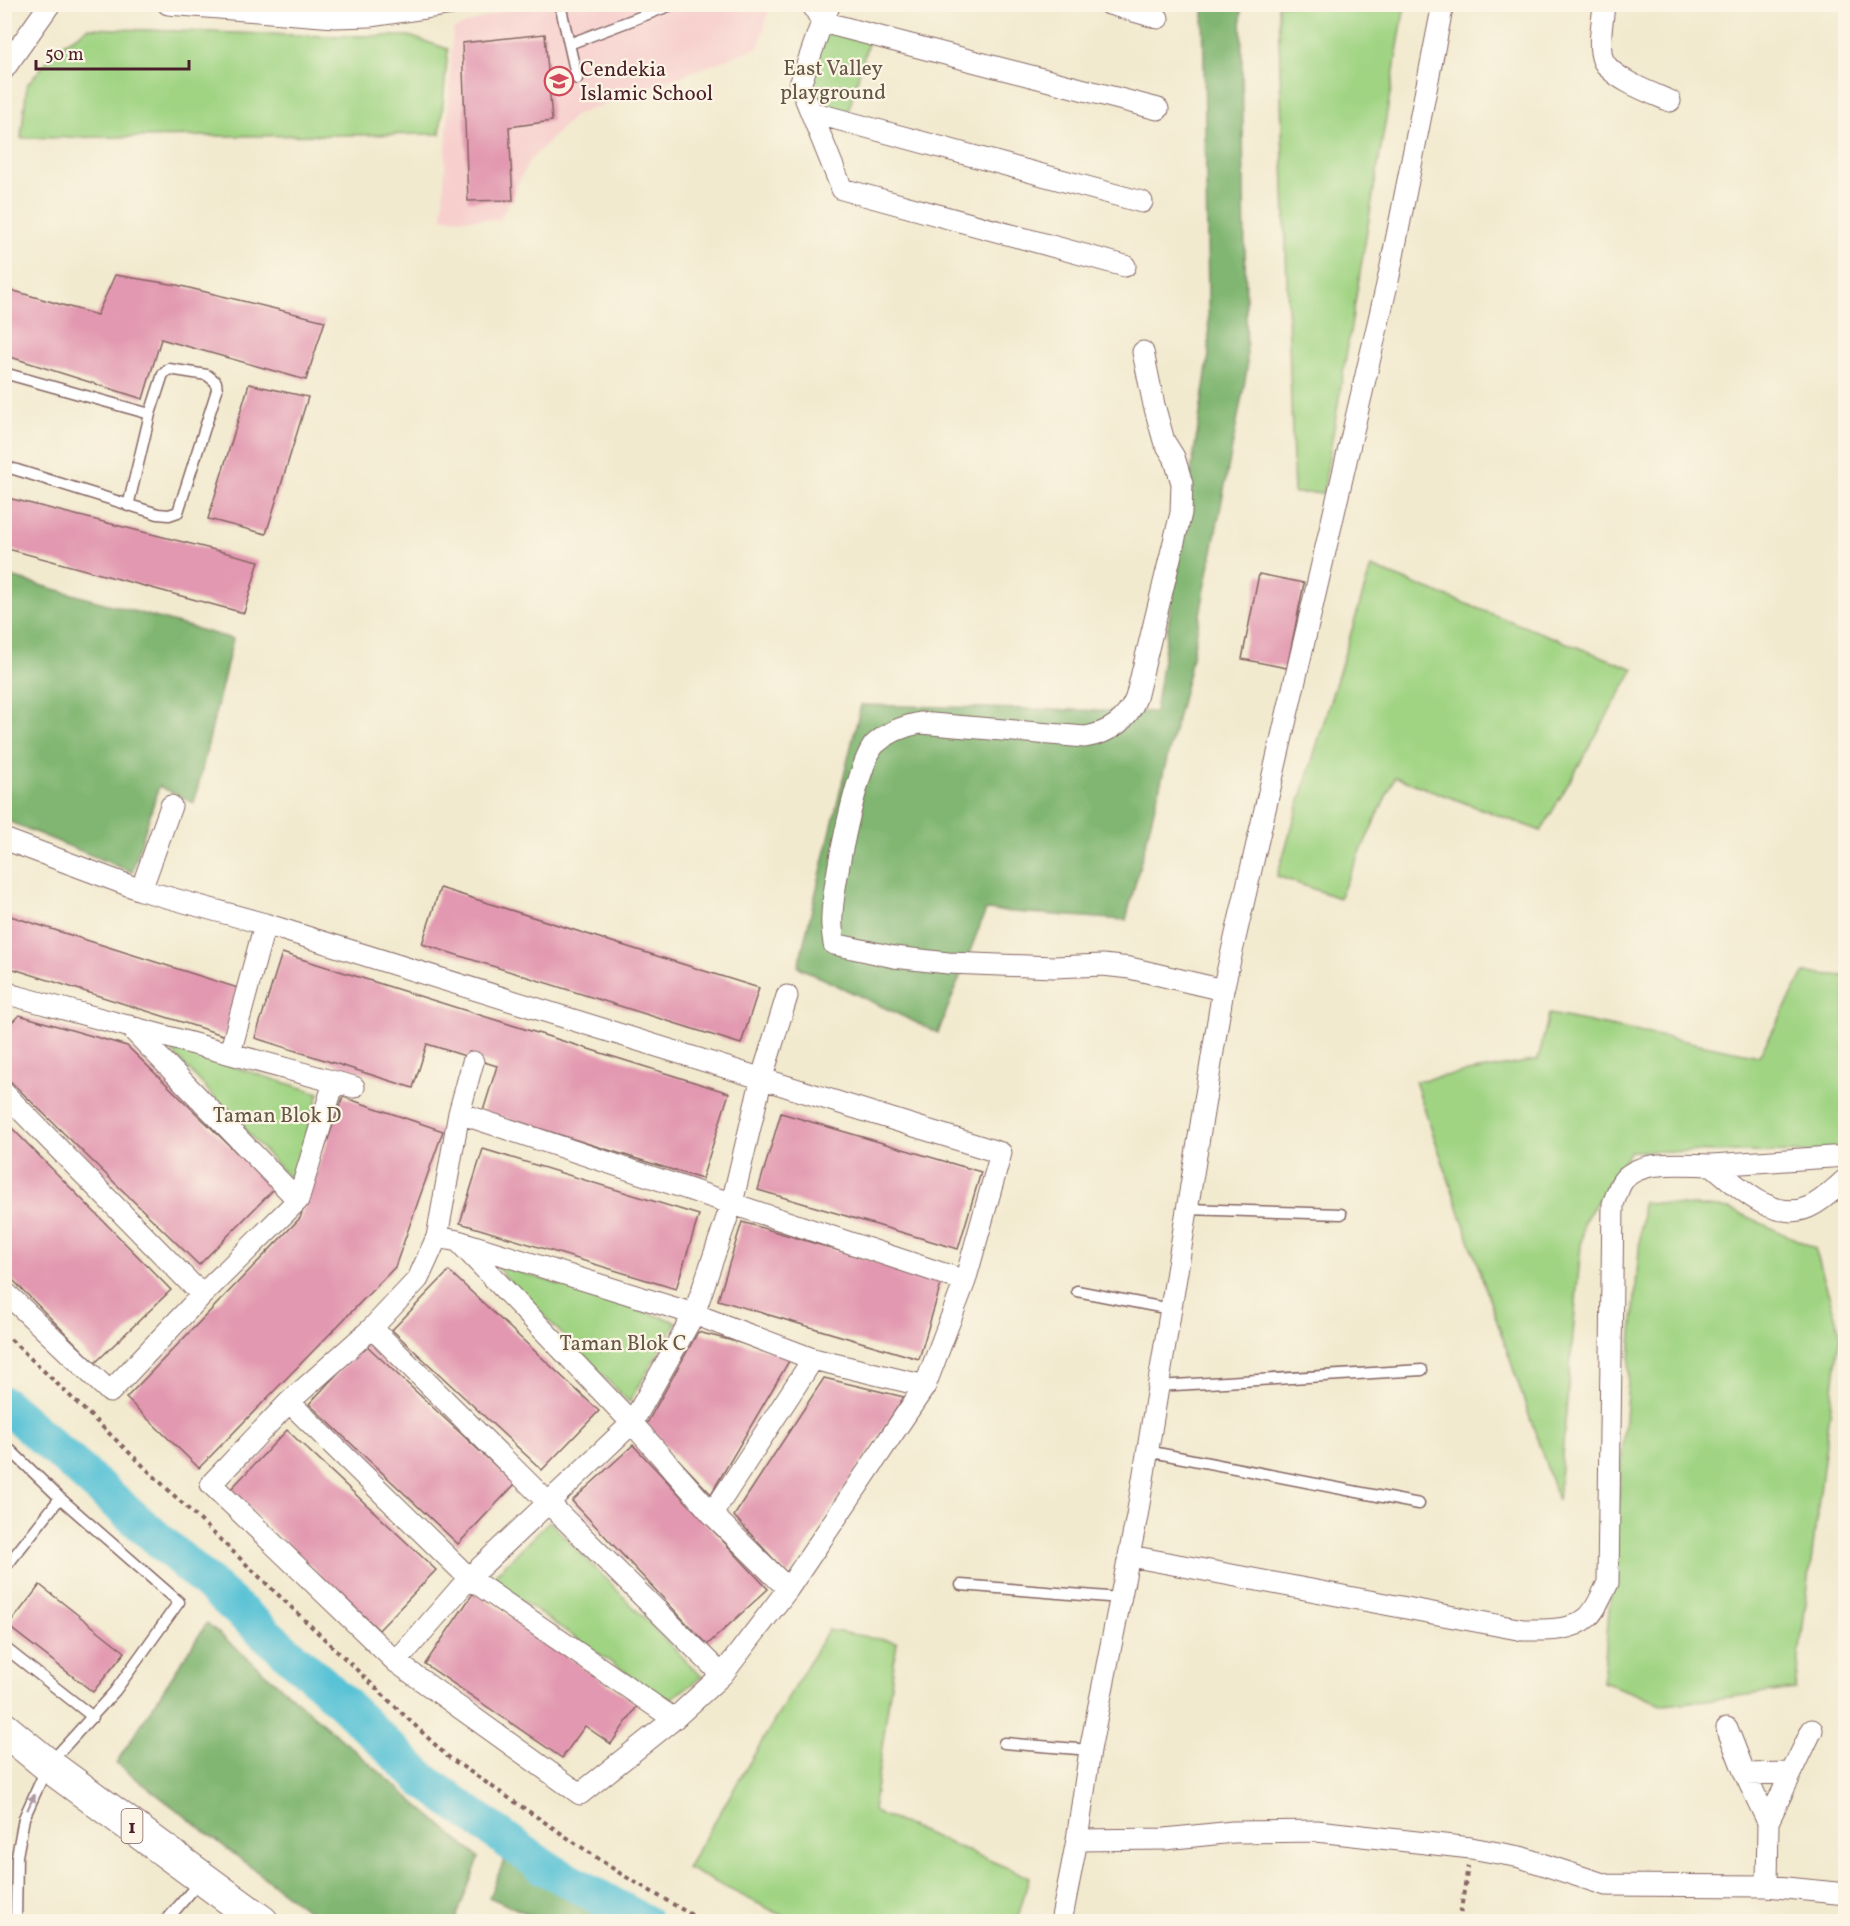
<svg xmlns="http://www.w3.org/2000/svg" width="1850" height="1926" font-family="Vollkorn,serif">
  <style>
    .built { fill: #f7d0ce }
    .green { fill: #a0d483; stroke: #757a57; stroke-width: 1.5 }
    .forest { fill: #80b671; stroke: #656a4e; stroke-width: 1.5 }
    .lines { fill: none; stroke-linecap: round; stroke-linejoin: round }
    .river { stroke: #59c2d6; stroke-width: 36 }
    .building { fill: #e298b0 }
    .lane-casing { stroke: #856664; stroke-width: 13 }
    .street-casing { stroke: #856664; stroke-width: 23 }
    .highway-casing { stroke: #856664; stroke-width: 35 }
    .path { stroke: #856664; stroke-width: 4; stroke-dasharray: 4.5 4.5; stroke-linecap: butt }
    .lane { stroke: #fff; stroke-width: 10 }
    .street { stroke: #fff; stroke-width: 21 }
    .highway { stroke: #fff; stroke-width: 33 }
    .oneway { fill: #ae9aa0 }
    .labels { text-anchor: middle; stroke-width: 4.5; stroke-linejoin: round; paint-order: stroke }
    .shield { fill: #fcf5e5; stroke: #7f5f63; stroke-width: 1.5 }
    .shield-label { font-size: 20px; font-weight: bold; fill: #4a1f2b }
    .park-label { font-size: 21px; fill: #645545; stroke: #fcf5e5 }
    .poi-label { font-size: 21px; fill: #4a1f2b; stroke: #fcf5e5; text-anchor: start }
  </style>
  <rect width="100%" height="100%" fill="#fcf5e5"/>
  <filter id="ink" filterUnits="userSpaceOnUse"><feTurbulence type="fractalNoise" baseFrequency=".0167" numOctaves="2"/><feDisplacementMap in="SourceGraphic" scale="12" xChannelSelector="R" yChannelSelector="G"/><feConvolveMatrix kernelMatrix="1 2 1 2 8 2 1 2 1" color-interpolation-filters="sRGB"/></filter>
  <filter id="wash" filterUnits="userSpaceOnUse"><feTurbulence type="fractalNoise" baseFrequency=".008" numOctaves="4" result="noise"/><feDisplacementMap in="SourceGraphic" scale="24" xChannelSelector="R" yChannelSelector="G"/><feGaussianBlur stdDeviation="1.35" result="paint"/><feColorMatrix in="noise" values="0 0 0 0 0 0 0 0 0 0 0 0 0 0 0 0 0 1.4 0 .05"/><feComposite in="paint" operator="in"/></filter>
  <g filter="url(#wash)">
    <rect width="100%" height="100%" fill="#f2eacf"/>
    <!-- built -->
    <path class="built" d="M518,5H770L759,47L575,115L529,161L500,220L442,218L453,29Z"/>
    <!-- green -->
    <path class="green" d="M1278,5H1405L1323,493H1294Z
      M88,28L323,36H409L448,49L440,134L21,138L27,85L59,47Z
      M826,28L869,39L847,116L817,107L808,85Z
      M1371,567L1634,669L1541,831L1395,777L1339,898L1277,876Z
      M1804,973L1845,976V1153L1630,1151L1583,1223L1558,1500L1415,1081L1538,1060L1549,1014L1759,1056Z
      M168,1047L319,1093L293,1182Z
      M1643,1202L1730,1209L1815,1248L1840,1333L1795,1689L1665,1705L1603,1682Z
      M492,1263L677,1322L629,1402Z
      M549,1521L702,1677L667,1701L491,1579Z
      M828,1630L897,1642L873,1811L1029,1877L1017,1921H793L687,1868Z"/>
    <!-- forest -->
    <path class="forest" d="M1203,5H1241L1247,370L1189,672L1126,920L986,910L938,1033L798,967L861,705L1155,712L1209,354Z
      M4,575L233,639L194,803L159,786L132,872L5,820Z
      M207,1623L479,1858L455,1921H321L116,1763Z
      M506,1856L621,1921H544L489,1897Z"/>
    <g class="lines">
      <!-- river -->
      <path class="river" d="M4,1404L323,1684L423,1780L544,1867L644,1922"/>
    </g>
    <g id="blocks">
      <!-- building -->
      <path class="building" d="M545,34L552,121L509,127L513,200L468,201L462,43Z
        M115,275L177,285L325,321L306,380L161,339L143,399L4,355V288L97,315Z
        M249,384L308,397L266,534L208,519Z
        M4,497L259,561L244,613L4,548Z
        M1259,574L1304,583L1287,668L1242,659Z
        M440,888L759,988L741,1044L422,944Z
        M4,914L241,989L226,1036L4,966Z
        M282,953L729,1093L702,1179L483,1111L497,1066L427,1044L413,1088L255,1038Z
        M19,1015L127,1046L274,1189L199,1265L4,1075V1030Z
        M343,1097L443,1131L395,1267L199,1468L126,1398L300,1218Z
        M781,1113L981,1172L958,1249L758,1190Z
        M5,1121L171,1290L95,1363L5,1272Z
        M483,1149L699,1215L676,1289L460,1223Z
        M742,1222L942,1281L919,1359L718,1300Z
        M449,1271L599,1411L542,1470L392,1330Z
        M698,1332L792,1356L711,1494L646,1425Z
        M365,1344L515,1484L458,1544L309,1404Z
        M824,1378L904,1397L788,1575L734,1516Z
        M287,1430L436,1570L379,1630L230,1490Z
        M633,1445L768,1589L707,1645L572,1501Z
        M40,1585L125,1652L93,1692L8,1626Z
        M474,1592L638,1705L611,1744L585,1726L562,1758L425,1664Z"/>
    </g>
  </g>
  <g filter="url(#ink)">
    <use href="#blocks" fill-opacity="0" stroke="#856664" stroke-width="1.5"/>
    <g class="lines">
      <!-- lane casing -->
      <g class="lane-casing">
        <path id="lane" d="M560,4L577,79
          M569,44L674,4
          M4,373L150,414
          M4,466L158,514L169,515L178,512L217,390L216,382L207,375L169,369L163,374L150,414L128,506
          M1187,1209L1341,1214
          M1077,1291L1170,1309
          M1158,1386L1422,1370
          M4,1444L60,1498L179,1602L115,1691L48,1765L24,1818L17,1856L16,1922
          M1147,1451L1419,1504
          M4,1569L60,1498
          M961,1585L1120,1598
          M4,1647L93,1717
          M1004,1743L1090,1750
          M165,1922L201,1880"/>
      </g>
      <!-- street casing -->
      <g class="street-casing">
        <path id="street" d="M168,4L335,17L370,16L452,4
          M812,4L822,22L800,85L842,189L1125,266
          M830,4L822,22L1158,109
          M1109,4L1158,18
          M1604,4C1603,21 1597,45 1603,60C1612,79 1651,93 1670,101
          M4,69L50,4
          M811,112L1142,202
          M1143,352L1154,405L1164,441L1174,457L1182,483L1181,513L1136,698C1127,721 1109,733 1085,737L920,723C904,726 888,732 875,744C857,762 832,888 832,917C831,926 833,935 834,944L894,957L948,963L1054,967L1103,965L1130,968L1223,990
          M4,839L141,890L265,924L1001,1153L965,1281L925,1386L788,1589L722,1675L674,1719L580,1794L396,1662L211,1484L289,1402L372,1328L418,1279L437,1237L459,1113L473,1062
          M141,890L171,806
          M4,990L12,995L354,1087
          M129,1026L298,1200
          M230,1053L265,924
          M4,1093L202,1295
          M459,1113L965,1281
          M1846,1156L1712,1165C1738,1186 1773,1223 1809,1207C1823,1201 1834,1189 1846,1179
          M437,1237L458,1241L694,1314L813,1359L925,1386
          M460,1243L632,1423L712,1514L788,1589
          M4,1291L110,1392L202,1295L298,1200L334,1082
          M372,1328L722,1675
          M289,1402L469,1578L674,1719
          M712,1514L813,1359
          M1130,1556L1523,1630C1544,1630 1571,1632 1588,1617C1597,1609 1602,1594 1608,1583L1613,1204C1616,1197 1618,1188 1622,1182C1638,1158 1688,1165 1712,1165
          M396,1662L469,1578L632,1423L694,1314L732,1203L762,1077L787,996
          M1727,1728L1745,1774L1768,1822L1767,1886
          M1745,1774L1791,1773
          M1768,1822L1812,1730
          M1077,1840L1165,1839L1233,1832L1317,1831L1471,1848L1520,1857L1606,1885L1767,1886L1846,1894
          M1061,1922L1077,1840L1090,1750L1137,1516L1223,990L1389,276L1443,4"/>
      </g>
      <!-- highway casing -->
      <g class="highway-casing">
        <path id="highway" d="M4,1729L48,1765L262,1922"/>
      </g>
      <!-- path -->
      <path class="path" d="M4,1333L447,1756L621,1874L704,1922
        M1459,1922L1468,1866"/>
      <!-- lane -->
      <use href="#lane" class="lane"/>
      <!-- street -->
      <use href="#street" class="street"/>
      <!-- highway -->
      <use href="#highway" class="highway"/>
    </g>
    <!-- one-way arrows -->
    <defs><path id="oneway-solid" d="M-6-.8H1V-3.2L6.5 0L1 3.2V.8H-6Z" transform="scale(1.5)"/></defs>
    <use class="oneway" href="#oneway-solid" transform="translate(31 1802) rotate(-65)"/>
  </g>
  <!-- icons -->
  <defs>
    <g id="school-ring" transform="scale(1.5)"><circle r="9.5" fill="#fcf5e5" stroke="#d1495b" stroke-width="1.5"/><path d="M0-5L7-2L0 1L-7-2ZM-4 1L0 2.5L4 1V4Q0 6-4 4Z" fill="#d1495b"/></g>
  </defs>
  <g fill-rule="evenodd">
    <use href="#school-ring" x="559" y="81"/>
  </g>
  <g class="labels">
    <!-- shield labels -->
    <rect class="shield" x="121.5" y="1809" width="21" height="34" rx="4.5"/>
    <g class="shield-label">
      <text x="132" y="1833">1</text>
    </g>
    <!-- park labels -->
    <g class="park-label">
      <text x="833" y="75">East Valley<tspan x="833" dy="24">playground</tspan></text>
      <text x="277" y="1122">Taman Blok D</text>
      <text x="623" y="1350">Taman Blok C</text>
    </g>
    <!-- poi labels -->
    <g class="poi-label">
      <text x="580" y="76">Cendekia<tspan x="580" dy="24">Islamic School</tspan></text>
    </g>
  </g>
  <!-- margin -->
  <rect width="1850" height="1926" fill="none" stroke="#fcf5e5" stroke-width="24"/>
  <!-- scale -->
  <path d="M36 60v9h153v-9" fill="none" stroke="#4a1f2b" stroke-width="3"/>
  <text x="45" y="60" font-size="18" fill="#4a1f2b" stroke="#fcf5e5" stroke-width="4.5" paint-order="stroke">50 m</text>
</svg>
